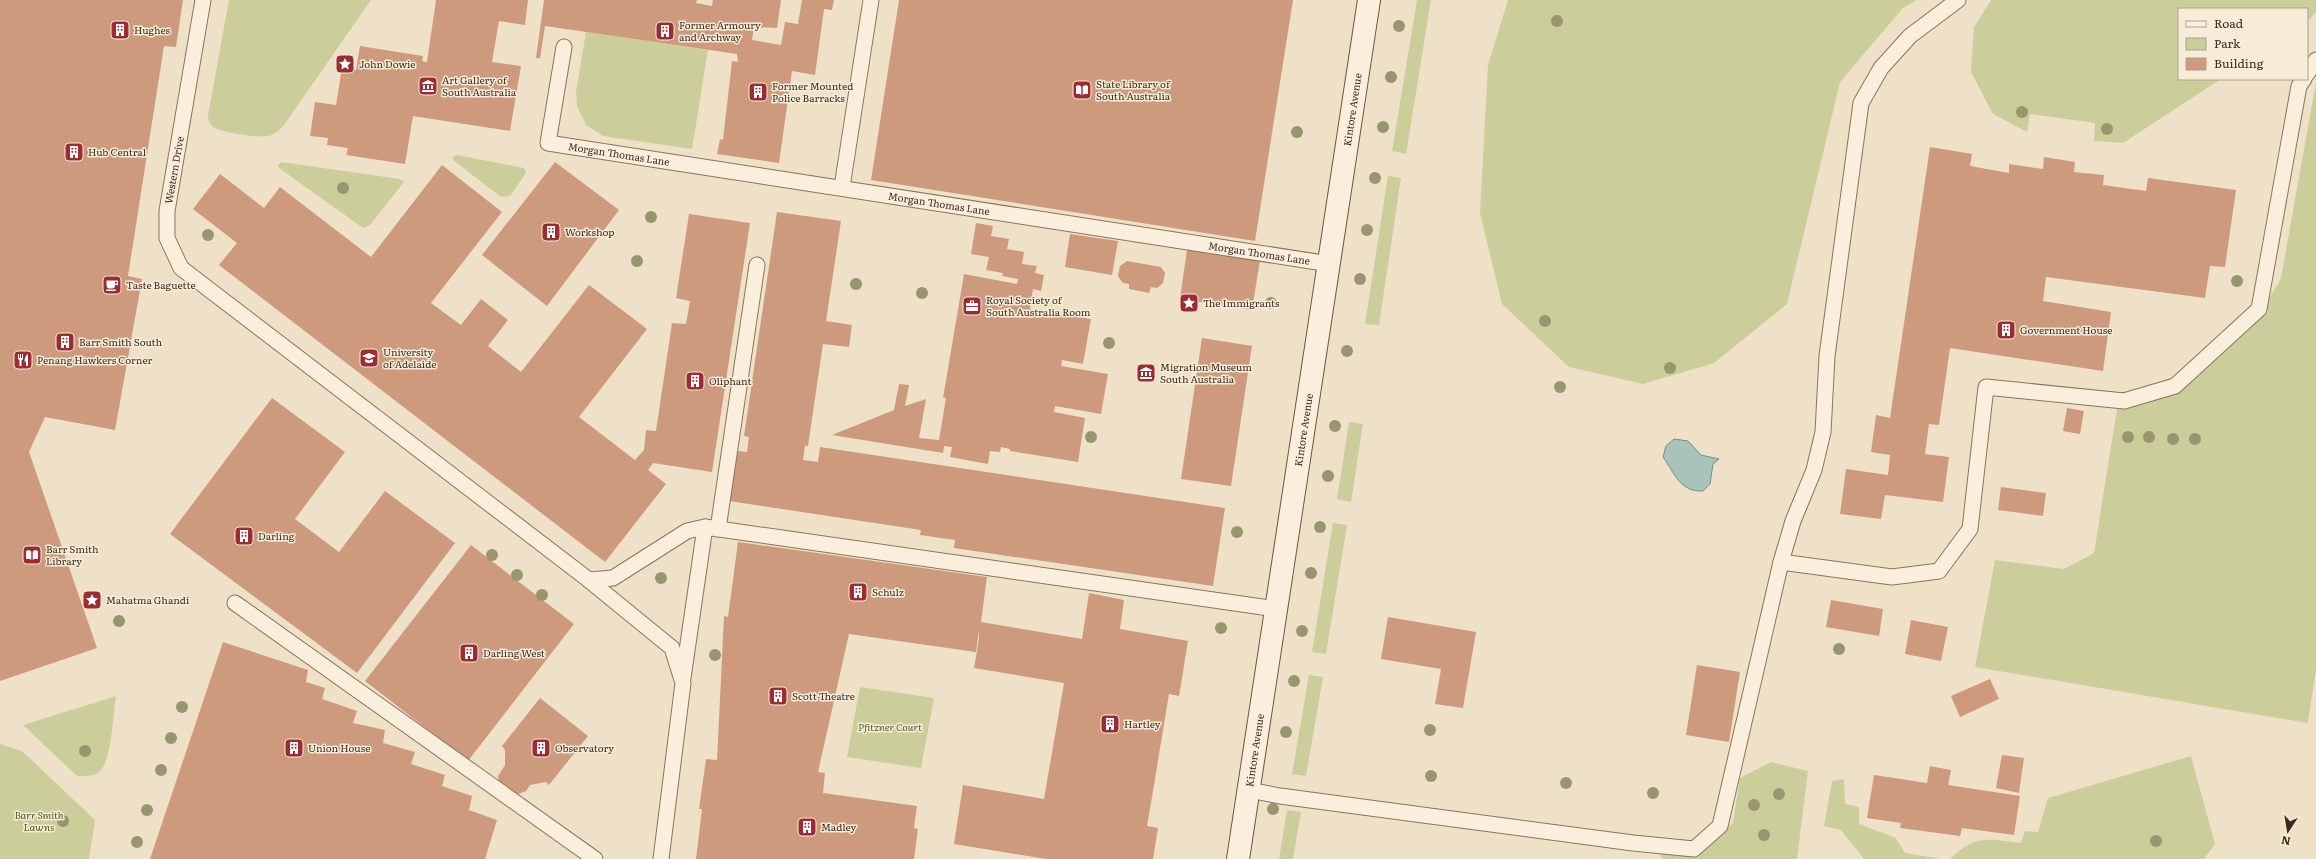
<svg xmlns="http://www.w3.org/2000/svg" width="2316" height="859" font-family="Literata,serif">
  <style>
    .green { fill: #cbce9b }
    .water { fill: #a9c3ba; stroke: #6f9287 }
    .building { fill: #ce9a7d }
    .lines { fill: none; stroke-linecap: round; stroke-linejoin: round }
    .lane-casing { stroke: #8c735c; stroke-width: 17 }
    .secondary-casing { stroke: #6e543f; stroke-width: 24 }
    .lane { stroke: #faefdc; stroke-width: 15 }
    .secondary { stroke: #faefdc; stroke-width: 22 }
    .tree { fill: #97966f }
    .labels { text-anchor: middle; stroke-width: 3; stroke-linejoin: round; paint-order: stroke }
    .poi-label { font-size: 10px; fill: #3c2c20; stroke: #f7ecd8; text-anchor: start }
    .street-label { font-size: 10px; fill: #3c2c20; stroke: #f7ecd8 }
    .park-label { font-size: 10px; font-style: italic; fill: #4f5926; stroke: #f7ecd8 }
  </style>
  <rect width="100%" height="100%" fill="#efe1c8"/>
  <!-- green -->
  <path class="green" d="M229,0H371L284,125C280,130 275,134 269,136C260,138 219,133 212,126C209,123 208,119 208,115Z
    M1417,0H1431L1406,154L1392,151Z
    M1508,0H1917L1903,8L1840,82L1787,304L1714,363L1643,384L1569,367L1502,304L1480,213L1488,65Z
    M1991,0H2316V12L2307,22V9H2179V79H2221L2123,143L2094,141L2095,123L2030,114L2027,132L1993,114L1971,72L1974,27Z
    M586,32L708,50L692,149L603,136L586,125L577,106L576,92Z
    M2316,82V669L2308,723L1975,667L1995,560L2064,569L2094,553L2119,397L2176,376L2260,315L2281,278Z
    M457,155L524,168L526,173L510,196L501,197L453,160V157Z
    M281,162L400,179L404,182L370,225L363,228L279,168L278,165Z
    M1388,176L1401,178L1379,325L1365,324Z
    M1349,422L1363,424L1351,502L1337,499Z
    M1333,523L1347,525L1326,654L1312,652Z
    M1309,675L1323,677L1306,776L1292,774Z
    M860,687L934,698L921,768L847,757Z
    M116,696C113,713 112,760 100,771C94,777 84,776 77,776L23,725Z
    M0,744L22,751L95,820L89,859H0Z
    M2191,756L2215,844L2204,859H1950C1976,834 1987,839 2021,843L2025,831L2038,832L2048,798Z
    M1771,762L1808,771L1797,859H1663L1656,846L1707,845L1733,823L1740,778Z
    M1844,779L1845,804L1859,807V824L1896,838L1905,853L1942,859H1864L1841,830L1824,826L1832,781Z
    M1287,810L1301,812L1293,859H1279Z"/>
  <!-- water -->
  <path class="water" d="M1674,439L1688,441L1701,455L1719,459L1713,464L1710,484L1703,491C1680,492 1675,474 1663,457L1666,446Z"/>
  <!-- building -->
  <path class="building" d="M0,0H183L176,47L164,46L128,276L142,279L115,430L45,417L29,452L97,648L0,681Z
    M436,0H528L525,25L499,21L492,62L521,66L510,131L413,116L405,164L346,155L348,148L327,145L328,138L310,136L315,102L336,105L342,68L356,70L360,46L423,56L422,61L427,62Z
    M544,0H697L696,3L712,6L713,0H781L777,28L754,27L752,40L781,45L785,22L798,24L802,0H834L832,10L824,9L815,75L792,71L779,163L717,154L720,139L723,140L732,61L738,62L737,54L545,26L540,58H536Z
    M899,0H1293L1255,241L871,180Z
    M1930,147L1972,154L1970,166L2009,173V164L2043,169L2044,157L2075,162L2074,172L2104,175L2103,185L2146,191L2148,178L2236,190L2225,267L2210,266L2205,298L2046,277L2043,301L2111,312L2103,371L1950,348L1939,425L1929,424L1925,454L1949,457L1943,502L1885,495L1881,519L1840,514L1846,469L1888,475L1890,455L1871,452L1876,415L1890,418Z
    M555,162L619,210L547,306L482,255Z
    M442,165L502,212L431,303L461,325L481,299L508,320L488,346L521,372L589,285L647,329L579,417L635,460L644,450L646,430L656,431L672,323L686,324L690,301L676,298L689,214L750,223L712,472L653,463L648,470L666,484L605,562L219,265L237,243L193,209L220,174L264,208L280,187L371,257Z
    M777,212L841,221L826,321L852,325L849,347L823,344L808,446H805L803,460L818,462L820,447L1225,508L1213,586L954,548L955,540L920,535L921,530L729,501L737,451L747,452L749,437L744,436Z
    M976,223L993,226L991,236L1009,239L1007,249L1024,252L1022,264L1037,266L1035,273L1044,275L1041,291L1033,289L1030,309L1091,319L1083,364L1062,360L1061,366L1108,374L1101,414L1055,406L1054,412L1085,418L1078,462L1010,451V449L1001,447L1000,452L990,451L988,464L950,457L952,447L944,446L943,453L832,435L894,410L899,384L909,385L905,406L926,399L919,438L939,440L946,398H943L964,274L1017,284L1018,279L1002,276L1003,273L986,270L989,257L971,254Z
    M1070,234L1118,241L1112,275L1065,267Z
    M1187,250L1260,260L1252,310L1180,299Z
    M1127,261L1161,267L1165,273L1163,283L1157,288L1151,287L1149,293L1129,289V284L1123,283L1118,276L1120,266Z
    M1202,338L1252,346L1231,486L1181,479Z
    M272,398L345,452L295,519L339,552L385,491L455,543L357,673L170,534Z
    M2067,408L2084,411L2080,434L2063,431Z
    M2001,487L2046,493L2043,516L1998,510Z
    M738,542L987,577L981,622L1082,639L1089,593L1124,600L1120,629L1188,641L1179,696L1169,694L1151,803L1147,826L1158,828L1153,859H1046L954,844L963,785L1044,799L1064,683L974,668L979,639V630L976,652L849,634L818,772L825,773L823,793L917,806L914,828L918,829L914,859H696L702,809H699L706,759L717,760L724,616L728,617Z
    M471,545L574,624L468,761L365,681Z
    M1831,600L1883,609L1879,636L1826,627Z
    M1388,617L1476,632L1463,708L1435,704L1441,669L1381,659Z
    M1911,620L1948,627L1941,661L1905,654Z
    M223,642L308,670L306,682L325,688L322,699L357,711L353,723L385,730L383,743L415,752L411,764L445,775L442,786L472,796L469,810L497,820L485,859H150Z
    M1697,665L1740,672L1729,742L1686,735Z
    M1990,679L1999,699L1960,717L1951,696Z
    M540,698L588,736L549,785L546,782L530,785L526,791L516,795L499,784L498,776L505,765V750L502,746Z
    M2002,755L2024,758L2019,793L1996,788Z
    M1930,766L1951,770L1948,785L2020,796L2014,835L1962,828L1960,836L1900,828L1901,823L1867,818L1874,775L1927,783Z"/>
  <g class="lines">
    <!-- lane casing -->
    <g class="lane-casing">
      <g id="lane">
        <path d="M203,0L167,211V238L181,268L585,577L672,648L683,683L661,859"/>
        <path id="s1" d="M564,47L548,143L1330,264"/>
        <path d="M2307,74L2316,60"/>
        <path d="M842,187L871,0"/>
        <path d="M718,529L757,265"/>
        <path d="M1781,562L1793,521L1814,470L1823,432L1827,356L1861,103L1881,68L1910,36L1958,0"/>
        <path d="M589,580L613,578L687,531L705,527"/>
        <path d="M235,603L595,859"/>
        <path d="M683,678L705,527L1276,609"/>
        <path d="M1249,790L1280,796L1633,843L1694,849L1720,826L1781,562L1892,577L1939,571L1970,529L1986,387L2124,401L2175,386L2259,309L2299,86L2304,79"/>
      </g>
    </g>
    <!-- secondary casing -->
    <g class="secondary-casing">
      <g id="secondary">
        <path id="s2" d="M1238,859L1369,0"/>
      </g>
    </g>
    <!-- lane -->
    <use href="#lane" class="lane"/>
    <!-- secondary -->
    <use href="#secondary" class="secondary"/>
  </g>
  <!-- trees -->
  <g class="tree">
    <circle cx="1557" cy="21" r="6"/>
    <circle cx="1399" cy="26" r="6"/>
    <circle cx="1391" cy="77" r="6"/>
    <circle cx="2022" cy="112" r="6"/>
    <circle cx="1383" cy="127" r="6"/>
    <circle cx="2107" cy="129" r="6"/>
    <circle cx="1297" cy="132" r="6"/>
    <circle cx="1375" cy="178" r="6"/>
    <circle cx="343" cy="188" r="6"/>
    <circle cx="651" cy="217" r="6"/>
    <circle cx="1367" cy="230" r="6"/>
    <circle cx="208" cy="235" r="6"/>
    <circle cx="637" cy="261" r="6"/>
    <circle cx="1360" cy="279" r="6"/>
    <circle cx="2237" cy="281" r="6"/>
    <circle cx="856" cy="284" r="6"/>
    <circle cx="922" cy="293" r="6"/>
    <circle cx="1271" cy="303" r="6"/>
    <circle cx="1545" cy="321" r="6"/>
    <circle cx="1109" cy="343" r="6"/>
    <circle cx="1347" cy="351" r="6"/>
    <circle cx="1670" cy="368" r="6"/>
    <circle cx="1560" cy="387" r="6"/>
    <circle cx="1335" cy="426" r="6"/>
    <circle cx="1091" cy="437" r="6"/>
    <circle cx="2128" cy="437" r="6"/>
    <circle cx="2149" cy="437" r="6"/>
    <circle cx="2173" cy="439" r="6"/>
    <circle cx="2195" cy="439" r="6"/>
    <circle cx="1328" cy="476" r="6"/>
    <circle cx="1320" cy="527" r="6"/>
    <circle cx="1237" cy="532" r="6"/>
    <circle cx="492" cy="555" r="6"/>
    <circle cx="1311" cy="573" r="6"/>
    <circle cx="517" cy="575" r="6"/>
    <circle cx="661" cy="578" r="6"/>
    <circle cx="542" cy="595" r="6"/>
    <circle cx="119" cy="621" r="6"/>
    <circle cx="1221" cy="628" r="6"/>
    <circle cx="1302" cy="631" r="6"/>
    <circle cx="1839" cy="649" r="6"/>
    <circle cx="715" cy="655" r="6"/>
    <circle cx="1294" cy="681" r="6"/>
    <circle cx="182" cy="707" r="6"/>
    <circle cx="1430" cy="730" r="6"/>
    <circle cx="1286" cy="732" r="6"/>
    <circle cx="171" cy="738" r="6"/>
    <circle cx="85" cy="751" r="6"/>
    <circle cx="161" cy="770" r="6"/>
    <circle cx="1431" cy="776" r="6"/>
    <circle cx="1566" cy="783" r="6"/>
    <circle cx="1653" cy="793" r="6"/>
    <circle cx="1779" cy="794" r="6"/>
    <circle cx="1754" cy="805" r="6"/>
    <circle cx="1273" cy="809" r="6"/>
    <circle cx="147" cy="810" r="6"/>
    <circle cx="63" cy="821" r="6"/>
    <circle cx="1764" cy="835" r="6"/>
    <circle cx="2156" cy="841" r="6"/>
    <circle cx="137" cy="842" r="6"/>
  </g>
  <!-- icons -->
  <defs>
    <g id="building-square" transform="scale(1)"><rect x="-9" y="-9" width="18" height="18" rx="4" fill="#9c2b33" stroke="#f7ecd8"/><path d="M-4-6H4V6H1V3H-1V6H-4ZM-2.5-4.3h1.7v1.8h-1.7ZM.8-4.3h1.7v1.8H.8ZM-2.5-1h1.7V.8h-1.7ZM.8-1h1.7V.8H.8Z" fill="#fff"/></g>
    <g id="sight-square" transform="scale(1)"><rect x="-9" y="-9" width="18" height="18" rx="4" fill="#9c2b33" stroke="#f7ecd8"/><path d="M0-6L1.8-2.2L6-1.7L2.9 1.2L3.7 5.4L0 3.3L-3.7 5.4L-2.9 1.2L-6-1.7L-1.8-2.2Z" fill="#fff"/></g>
    <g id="museum-square" transform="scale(1)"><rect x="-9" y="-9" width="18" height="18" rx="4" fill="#9c2b33" stroke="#f7ecd8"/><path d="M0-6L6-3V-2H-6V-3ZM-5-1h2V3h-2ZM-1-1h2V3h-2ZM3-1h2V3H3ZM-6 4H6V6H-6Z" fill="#fff"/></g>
    <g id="library-square" transform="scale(1)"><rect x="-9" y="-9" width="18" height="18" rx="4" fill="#9c2b33" stroke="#f7ecd8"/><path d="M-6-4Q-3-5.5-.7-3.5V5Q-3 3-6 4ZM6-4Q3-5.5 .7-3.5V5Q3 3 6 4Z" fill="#fff"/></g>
    <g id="cafe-square" transform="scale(1)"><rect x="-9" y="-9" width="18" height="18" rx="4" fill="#9c2b33" stroke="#f7ecd8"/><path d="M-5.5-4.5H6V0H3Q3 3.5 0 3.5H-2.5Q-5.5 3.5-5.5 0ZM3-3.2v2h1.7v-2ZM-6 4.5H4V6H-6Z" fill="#fff"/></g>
    <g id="office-square" transform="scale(1)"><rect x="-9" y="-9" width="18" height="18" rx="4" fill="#9c2b33" stroke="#f7ecd8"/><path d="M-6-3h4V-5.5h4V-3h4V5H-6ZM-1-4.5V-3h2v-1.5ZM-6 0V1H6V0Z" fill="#fff"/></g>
    <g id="university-square" transform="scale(1)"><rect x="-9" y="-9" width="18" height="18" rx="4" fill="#9c2b33" stroke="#f7ecd8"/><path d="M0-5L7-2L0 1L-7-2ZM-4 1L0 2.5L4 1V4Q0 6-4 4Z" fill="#fff"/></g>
    <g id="restaurant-square" transform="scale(1)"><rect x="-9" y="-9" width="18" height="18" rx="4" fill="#9c2b33" stroke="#f7ecd8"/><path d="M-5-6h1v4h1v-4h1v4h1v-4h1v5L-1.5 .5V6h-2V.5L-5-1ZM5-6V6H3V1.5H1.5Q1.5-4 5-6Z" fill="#fff"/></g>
  </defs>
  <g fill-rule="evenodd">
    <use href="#building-square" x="120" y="30"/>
    <use href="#building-square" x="665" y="31"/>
    <use href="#sight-square" x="345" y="64"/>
    <use href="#museum-square" x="428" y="86"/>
    <use href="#library-square" x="1082" y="90"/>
    <use href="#building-square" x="758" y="92"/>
    <use href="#building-square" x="74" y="152"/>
    <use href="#building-square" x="551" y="232"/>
    <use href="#cafe-square" x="112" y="285"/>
    <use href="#sight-square" x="1189" y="303"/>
    <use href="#office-square" x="972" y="306"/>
    <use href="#building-square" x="2006" y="330"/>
    <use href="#building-square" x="65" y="342"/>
    <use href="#university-square" x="369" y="358"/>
    <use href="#restaurant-square" x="23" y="360"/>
    <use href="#museum-square" x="1146" y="373"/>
    <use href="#building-square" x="695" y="381"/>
    <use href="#building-square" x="244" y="536"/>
    <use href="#library-square" x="32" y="555"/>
    <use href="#building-square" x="858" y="592"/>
    <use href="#sight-square" x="92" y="600"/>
    <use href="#building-square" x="469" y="653"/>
    <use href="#building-square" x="778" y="696"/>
    <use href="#building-square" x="1110" y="724"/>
    <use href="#building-square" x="294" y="748"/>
    <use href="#building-square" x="541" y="748"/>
    <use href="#building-square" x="807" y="827"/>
  </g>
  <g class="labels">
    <!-- poi labels -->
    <g class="poi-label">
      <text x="679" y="29">Former Armoury<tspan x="679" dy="12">and Archway</tspan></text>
      <text x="134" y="34">Hughes</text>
      <text x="359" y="68">John Dowie</text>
      <text x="442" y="84">Art Gallery of<tspan x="442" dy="12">South Australia</tspan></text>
      <text x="1096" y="88">State Library of<tspan x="1096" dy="12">South Australia</tspan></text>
      <text x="772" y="90">Former Mounted<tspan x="772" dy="12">Police Barracks</tspan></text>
      <text x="88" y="156">Hub Central</text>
      <text x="565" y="236">Workshop</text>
      <text x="126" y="289">Taste Baguette</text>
      <text x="986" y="304">Royal Society of<tspan x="986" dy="12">South Australia Room</tspan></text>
      <text x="1203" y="307">The Immigrants</text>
      <text x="2020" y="334">Government House</text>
      <text x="79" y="346">Barr Smith South</text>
      <text x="383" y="356">University<tspan x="383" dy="12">of Adelaide</tspan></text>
      <text x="37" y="364">Penang Hawkers Corner</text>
      <text x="1160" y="371">Migration Museum<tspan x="1160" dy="12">South Australia</tspan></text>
      <text x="709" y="385">Oliphant</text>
      <text x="258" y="540">Darling</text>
      <text x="46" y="553">Barr Smith<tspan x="46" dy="12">Library</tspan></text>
      <text x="872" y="596">Schulz</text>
      <text x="106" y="604">Mahatma Ghandi</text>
      <text x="483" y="657">Darling West</text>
      <text x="792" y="700">Scott Theatre</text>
      <text x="1124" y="728">Hartley</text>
      <text x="308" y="752">Union House</text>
      <text x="555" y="752">Observatory</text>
      <text x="821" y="831">Madley</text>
    </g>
    <!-- street labels -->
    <g class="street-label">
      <text dy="4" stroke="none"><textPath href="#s2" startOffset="758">Kintore Avenue</textPath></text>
      <text dy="4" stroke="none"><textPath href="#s1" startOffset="169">Morgan Thomas Lane</textPath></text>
      <text transform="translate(174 170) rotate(-80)" y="4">Western Drive</text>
      <text dy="4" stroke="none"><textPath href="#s1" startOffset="493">Morgan Thomas Lane</textPath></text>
      <text dy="4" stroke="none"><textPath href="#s1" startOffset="817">Morgan Thomas Lane</textPath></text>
      <text dy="4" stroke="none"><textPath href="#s2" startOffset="434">Kintore Avenue</textPath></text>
      <text dy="4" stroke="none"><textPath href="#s2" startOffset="110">Kintore Avenue</textPath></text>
    </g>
    <!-- park labels -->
    <g class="park-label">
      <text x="890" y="731">Pfitzner Court</text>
      <text x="39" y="819">Barr Smith<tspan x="39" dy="12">Lawns</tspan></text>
    </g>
  </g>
  <!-- legend -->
  <rect x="2178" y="8" width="130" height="72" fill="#f7ecd8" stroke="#ac9f8e"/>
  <rect x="2186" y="21" width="20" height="6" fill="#faefdc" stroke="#ac9f8e"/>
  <text x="2214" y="28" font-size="12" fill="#3c2c20">Road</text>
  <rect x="2186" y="38" width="20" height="12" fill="#cbce9b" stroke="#ac9f8e"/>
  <text x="2214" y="48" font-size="12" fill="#3c2c20">Park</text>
  <rect x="2186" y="58" width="20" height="12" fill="#ce9a7d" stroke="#ac9f8e"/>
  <text x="2214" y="68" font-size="12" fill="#3c2c20">Building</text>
  <!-- north arrow -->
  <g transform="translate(2288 831) rotate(192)" stroke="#f7ecd8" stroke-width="3" paint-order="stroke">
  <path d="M0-3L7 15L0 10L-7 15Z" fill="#3c2c20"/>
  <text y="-6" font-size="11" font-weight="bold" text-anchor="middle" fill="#3c2c20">N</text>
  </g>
</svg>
